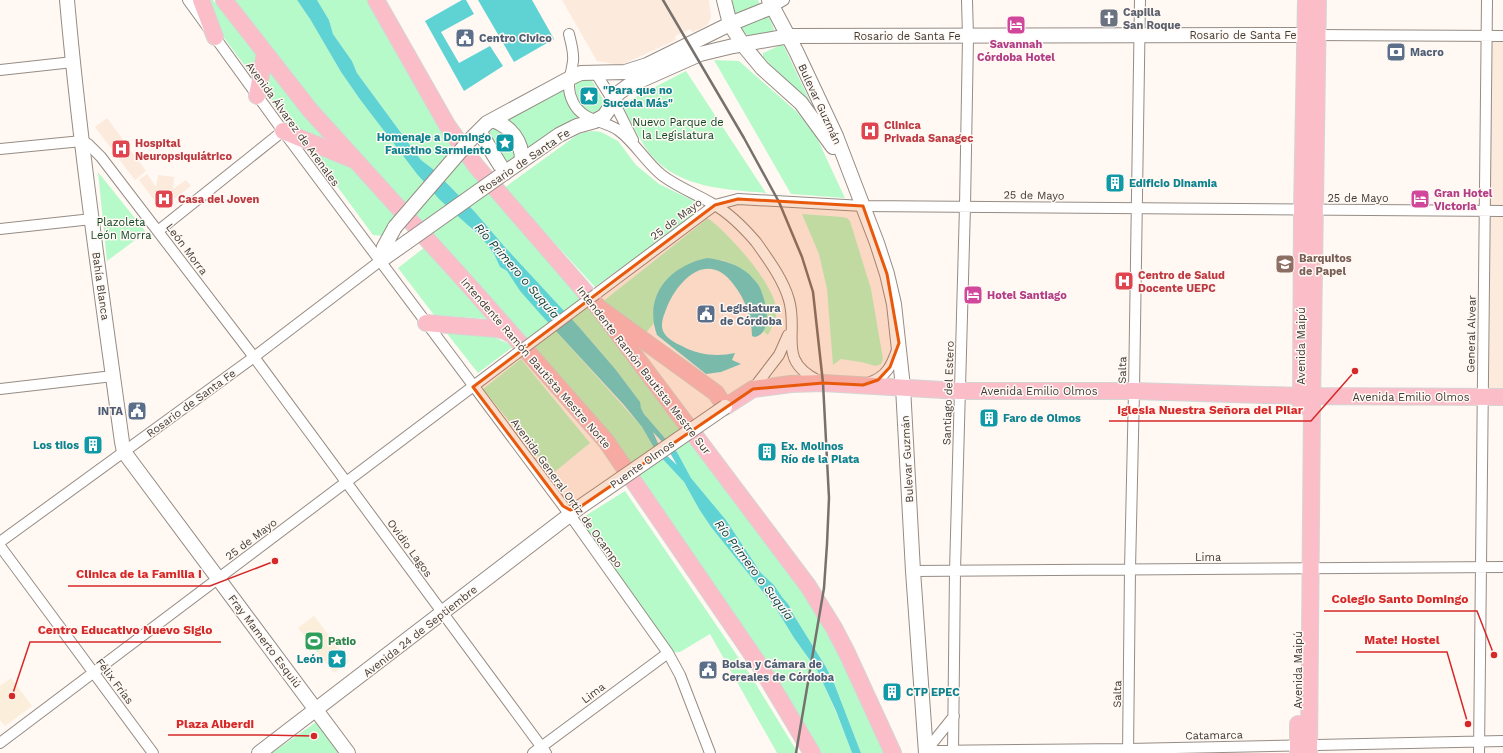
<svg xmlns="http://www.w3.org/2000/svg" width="1503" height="753" font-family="'Work Sans',sans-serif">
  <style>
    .built { fill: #fceadc }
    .education { fill: #fbeeda }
    .green { fill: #b7fac9 }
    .water { fill: #5fd3d4; fill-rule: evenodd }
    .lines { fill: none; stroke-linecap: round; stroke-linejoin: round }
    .street-casing { stroke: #968c84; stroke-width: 12 }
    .secondary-casing { stroke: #968c84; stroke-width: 16 }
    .primary-casing { stroke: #d5d4d3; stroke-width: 18 }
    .street { stroke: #fff; stroke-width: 10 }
    .secondary { stroke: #fff; stroke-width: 14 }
    .primary { stroke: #fbbec9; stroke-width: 16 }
    .rail { stroke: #76716d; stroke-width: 2.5 }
    .street-bridge-casing { stroke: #968c84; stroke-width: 12; stroke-linecap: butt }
    .secondary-bridge-casing { stroke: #968c84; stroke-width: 16; stroke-linecap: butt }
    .street-bridge { stroke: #fff; stroke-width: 10 }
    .secondary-bridge { stroke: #fff; stroke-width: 14 }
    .marked { fill: #e8590c; fill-opacity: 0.2; stroke: #e8590c; stroke-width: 3; stroke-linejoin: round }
    .labels { text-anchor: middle; stroke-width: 3; stroke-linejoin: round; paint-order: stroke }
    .worship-label { font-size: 11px; font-weight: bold; fill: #5b616d; stroke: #fff8f3; text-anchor: start }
    .street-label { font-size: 11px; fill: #3f3b37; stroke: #fff8f3 }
    .service-label { font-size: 11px; font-weight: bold; fill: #4e5e75; stroke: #fff8f3; text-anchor: start }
    .hotel-label { font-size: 11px; font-weight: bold; fill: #b23c85; stroke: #fff8f3; text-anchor: start }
    .culture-label { font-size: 11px; font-weight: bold; fill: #0d838f; stroke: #fff8f3; text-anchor: start }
    .park-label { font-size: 11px; fill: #0d4524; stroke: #fff8f3 }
    .health-label { font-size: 11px; font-weight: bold; fill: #be3a42; stroke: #fff8f3; text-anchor: start }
    .education-label { font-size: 11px; font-weight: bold; fill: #785e54; stroke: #fff8f3; text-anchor: start }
    .leisure-label { font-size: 11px; font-weight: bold; fill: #27864d; stroke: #fff8f3; text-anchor: start }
    .water-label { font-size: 12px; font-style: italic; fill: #013b3c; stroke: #fff8f3 }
    .leader { fill: none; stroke: #d62828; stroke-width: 1.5 }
    .callout-dot { fill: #d62828; stroke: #fff8f3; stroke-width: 1.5 }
    .callout-label { font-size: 12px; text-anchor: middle; font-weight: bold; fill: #d62828; stroke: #fff8f3; stroke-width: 3; stroke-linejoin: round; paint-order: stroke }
  </style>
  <rect width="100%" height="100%" fill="#fff8f3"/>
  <!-- built -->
  <path class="built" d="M562,0H709L711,17L708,24L702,28L692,32L690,29L675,36L676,40L621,65L597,61Z
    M1487,36H1503V397H1483Z
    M107,118L146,171L135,180L95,127Z
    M147,174L156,187L158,175L174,177L173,189L186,180L191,186L161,209L139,180Z"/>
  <!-- education -->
  <path class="education" d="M314,616L349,662L334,673L298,628Z
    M11,678L32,706L5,726L0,720V686Z"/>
  <!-- green -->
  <path class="green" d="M210,0H213L332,142L290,127L219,31Z
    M224,0H297L310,19L341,72L359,98L471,229L482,238L494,254L500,267L507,271L511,276L520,291L642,427L657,453L684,482L699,509L711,527L775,607L794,638L817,670L836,712L852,753H812L619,459Z
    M317,0H376L447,125L808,586L893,753H861L834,683L826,667L793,614L789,605L782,597L774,585L761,573L726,520L691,478L677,452L644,414L636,397L616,370L579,327L504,246L475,212L433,169L421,160L357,73L352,61L333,34L329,20Z
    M729,0H758L761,7L734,16Z
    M768,14L774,29L773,33L757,38L742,33L739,25Z
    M783,44L813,108L763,57V53Z
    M714,60L739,61L797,112L816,136L845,198L791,194Z
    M686,71L766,193C721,189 673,188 645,147C636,133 629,118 622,104Z
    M577,79H591L604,101L605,104L603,109L594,114C582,109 571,93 577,79Z
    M564,89C566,101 571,109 580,117L527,153C527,138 518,127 505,121Z
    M496,128H501L518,153L511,164L503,162L488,135L492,129Z
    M594,131L601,132L618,141L636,165L659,184L692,200L694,202L696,209L691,217L595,287L504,188L577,135L585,132Z
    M309,148L348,158L399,217L383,236L373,235Z
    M98,172L146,232L107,261Z
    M802,214L842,217L847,218L850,221L871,289L883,359L881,364L876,366L861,362L841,359L833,365L827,289L819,254Z
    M707,219H709C728,233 781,290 776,315C775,322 771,329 768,335L764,332C773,295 755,273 722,260C713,264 666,282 662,287C654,296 653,311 654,323L644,335L601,303Z
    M425,247L489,319L434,315L398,268Z
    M445,331L489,335L514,346L478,373Z
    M521,359L590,443L552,474L483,389Z
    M625,491L749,673L798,753H777L710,634L680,652L668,653L577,521Z
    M313,633L324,647L317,652L306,638Z
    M319,720L344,753H272Z"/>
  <!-- water -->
  <path class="water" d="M297,0H317L329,20L333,34L352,61L357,73L421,160L433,169L475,212L504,246L579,327L616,370L640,402L641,408L644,414L677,452L691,478L726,520L761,573L774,585L782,597L789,605L793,614L826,667L834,683L861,753H852L836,711L817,670L794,638L775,607L711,527L699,509L684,482L657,453L642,427L624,405L543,317L520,291L507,271L500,267L494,254L482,238L439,199L417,174L359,98L341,72L310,19ZM653,432L666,446L677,465L661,450Z
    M462,0H466L474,14L441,32L459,63L490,46L503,66L464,91L425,21Z
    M478,0H532L554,39L514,62Z
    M707,258C722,260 738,264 750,275C753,279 758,283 760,288C766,301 774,332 755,337L752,336C752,318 745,299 734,285C709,250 679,278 667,307C664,315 660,323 663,331C666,338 675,343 682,346C698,355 717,357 735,353L732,360L741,364L721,372L706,374L657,335C643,296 669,266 707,258Z"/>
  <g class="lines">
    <!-- street casing -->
    <g class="street-casing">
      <path id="street" d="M188,0L283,131L570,515L668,653L680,675L710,753
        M772,7L784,0
        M569,34C571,43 574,52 573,61C571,77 565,86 573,102C582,121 603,120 618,130C635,142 646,163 663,176C678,187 696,194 713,204C729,213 744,228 756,242C768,259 783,279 789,300C799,335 776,360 819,381
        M1313,35L1503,36
        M0,70L73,62
        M595,72L614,102L633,140
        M0,149L82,141L88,144L101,157L254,357L546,753
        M0,229L92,219
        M158,231L283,131
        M596,294L715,205L738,199L863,206L1503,211
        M868,383C887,377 892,365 898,347
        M0,389L113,376
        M753,389L779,355L788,335
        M0,542L254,357L380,261
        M0,546L153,753
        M913,571L1503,567
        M0,743L516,354
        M926,751L1128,749L1503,741
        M926,751L954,716
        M953,751L955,571L965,206L968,37L967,0
        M533,753L668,653
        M1128,753L1130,569L1134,391L1140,0
        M1479,753L1487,0"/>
    </g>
    <!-- secondary casing -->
    <g class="secondary-casing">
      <path id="secondary" d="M67,0C80,148 102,295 122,442L124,452L348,753
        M724,0L730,24L743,45L762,68L801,103L833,147
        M769,0L796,51L836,136L877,243L887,274L894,304L903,387L913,571L926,753
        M493,120C511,127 522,141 522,161
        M479,131L505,173
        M470,140L487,123L574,76L581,73L625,72L647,65L730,24L772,7
        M500,176L559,135L577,126L595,121L604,116L614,102L617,94L628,86L700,54L733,46L789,36L1305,35
        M380,261L384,247L395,227
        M380,261L407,242
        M259,753L580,507"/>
    </g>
    <!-- primary casing -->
    <g class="primary-casing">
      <path id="primary" d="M201,0L215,37
        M224,0L310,110L473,290L606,441L760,666L812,753
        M376,0L447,125L476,166L599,308L808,586L834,628L847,653L893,753
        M257,96L265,53
        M283,131L354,160
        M599,308L716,393L725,407L753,389L791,384L823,383L960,391H1134L1301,396L1503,397
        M426,323L497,329L505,331L512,335
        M1301,406L1302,209L1306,0
        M1298,753V724
        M1309,753L1312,404L1318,0"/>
    </g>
    <!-- street -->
    <use href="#street" class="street"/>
    <!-- secondary -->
    <use href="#secondary" class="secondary"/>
    <!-- primary -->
    <use href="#primary" class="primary"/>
    <!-- rail -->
    <path class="rail" d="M663,0L744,138L779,202L802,257L813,292L823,383L829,498L827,544L824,588L796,753"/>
    <!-- street-bridge casing -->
    <g class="street-bridge-casing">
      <path id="street-bridge" d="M516,354L596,294"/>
    </g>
    <!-- secondary-bridge casing -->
    <g class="secondary-bridge-casing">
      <path id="secondary-bridge" d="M395,227L470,140
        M407,242L500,176
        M580,507L725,407"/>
    </g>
    <!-- street-bridge -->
    <use href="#street-bridge" class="street-bridge"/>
    <!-- secondary-bridge -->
    <use href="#secondary-bridge" class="secondary-bridge"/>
  </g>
  <!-- marked area -->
  <path class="marked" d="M738,199L863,206L887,274L899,343L890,367L878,380L863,385L823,383L753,389L580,507L570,510L563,506L473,387L715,205Z"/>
  <!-- icons -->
  <defs>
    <g id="church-square" transform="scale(1)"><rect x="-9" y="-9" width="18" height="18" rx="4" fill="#6b7280" stroke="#fff8f3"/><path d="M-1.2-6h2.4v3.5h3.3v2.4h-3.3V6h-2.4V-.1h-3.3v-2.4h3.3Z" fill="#fff"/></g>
    <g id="hotel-square" transform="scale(1)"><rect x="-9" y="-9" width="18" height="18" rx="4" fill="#d1479c" stroke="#fff8f3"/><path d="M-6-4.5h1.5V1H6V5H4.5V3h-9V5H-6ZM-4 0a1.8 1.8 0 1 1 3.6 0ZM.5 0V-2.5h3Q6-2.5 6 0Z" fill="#fff"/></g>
    <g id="civic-square" transform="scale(1)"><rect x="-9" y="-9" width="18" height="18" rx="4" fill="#5c6f8a" stroke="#fff8f3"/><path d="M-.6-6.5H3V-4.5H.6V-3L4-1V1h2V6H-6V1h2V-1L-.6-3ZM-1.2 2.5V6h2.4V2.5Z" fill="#fff"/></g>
    <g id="bank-square" transform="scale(1)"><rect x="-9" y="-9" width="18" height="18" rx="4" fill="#5c6f8a" stroke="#fff8f3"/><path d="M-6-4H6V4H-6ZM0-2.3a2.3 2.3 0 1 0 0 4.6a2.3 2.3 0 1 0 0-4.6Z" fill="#fff"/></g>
    <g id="sight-square" transform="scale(1)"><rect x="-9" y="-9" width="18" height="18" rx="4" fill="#0f9aa8" stroke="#fff8f3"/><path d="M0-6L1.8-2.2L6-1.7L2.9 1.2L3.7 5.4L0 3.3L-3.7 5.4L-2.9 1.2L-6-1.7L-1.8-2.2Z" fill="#fff"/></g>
    <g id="hospital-square" transform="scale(1)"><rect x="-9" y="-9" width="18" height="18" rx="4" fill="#e0444e" stroke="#fff8f3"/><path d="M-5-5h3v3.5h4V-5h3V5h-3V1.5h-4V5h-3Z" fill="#fff"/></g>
    <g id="building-square" transform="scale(1)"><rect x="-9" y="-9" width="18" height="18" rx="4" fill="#0f9aa8" stroke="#fff8f3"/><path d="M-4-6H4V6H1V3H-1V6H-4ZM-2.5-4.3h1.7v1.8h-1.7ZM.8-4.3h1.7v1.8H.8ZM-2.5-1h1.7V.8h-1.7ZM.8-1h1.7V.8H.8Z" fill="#fff"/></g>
    <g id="school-square" transform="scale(1)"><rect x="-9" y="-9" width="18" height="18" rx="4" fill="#8d6e63" stroke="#fff8f3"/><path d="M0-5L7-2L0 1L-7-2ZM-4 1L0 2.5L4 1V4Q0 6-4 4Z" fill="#fff"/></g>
    <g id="stadium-square" transform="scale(1)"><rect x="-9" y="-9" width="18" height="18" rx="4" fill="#2e9e5b" stroke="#fff8f3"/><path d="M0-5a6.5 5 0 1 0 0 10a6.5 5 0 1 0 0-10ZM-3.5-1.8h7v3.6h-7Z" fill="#fff"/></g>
  </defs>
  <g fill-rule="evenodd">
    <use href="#church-square" x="1109" y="18"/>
    <use href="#hotel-square" x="1016" y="25"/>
    <use href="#civic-square" x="465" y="38"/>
    <use href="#bank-square" x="1396" y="52"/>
    <use href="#sight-square" x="589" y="96"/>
    <use href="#hospital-square" x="870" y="131"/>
    <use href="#sight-square" x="505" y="143"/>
    <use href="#hospital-square" x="121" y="149"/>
    <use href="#building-square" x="1115" y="183"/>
    <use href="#hospital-square" x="164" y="199"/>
    <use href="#hotel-square" x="1420" y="199"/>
    <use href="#school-square" x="1285" y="264"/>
    <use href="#hospital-square" x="1124" y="281"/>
    <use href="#hotel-square" x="973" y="295"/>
    <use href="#civic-square" x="706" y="314"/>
    <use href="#civic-square" x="137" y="411"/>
    <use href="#building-square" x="989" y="418"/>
    <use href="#building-square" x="93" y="445"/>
    <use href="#building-square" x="767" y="452"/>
    <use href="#stadium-square" x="314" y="641"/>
    <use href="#sight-square" x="337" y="659"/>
    <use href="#civic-square" x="708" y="670"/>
    <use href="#building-square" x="892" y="692"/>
  </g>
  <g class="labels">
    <!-- worship labels -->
    <g class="worship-label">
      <text x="1123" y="16">Capilla<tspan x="1123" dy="13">San Roque</tspan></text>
    </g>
    <!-- street labels -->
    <g class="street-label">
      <text x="1243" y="39">Rosario de Santa Fe</text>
      <text x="907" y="40">Rosario de Santa Fe</text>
      <text transform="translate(820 104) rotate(65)" y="4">Bulevar Guzmán</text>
      <text transform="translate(293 124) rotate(54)" y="4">Avenida Álvarez de Arenales</text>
      <text transform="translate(524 161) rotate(-34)" y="4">Rosario de Santa Fe</text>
      <text transform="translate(1034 195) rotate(1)" y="4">25 de Mayo</text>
      <text x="1358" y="202">25 de Mayo</text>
      <text transform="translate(676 219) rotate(-37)" y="4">25 de Mayo</text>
      <text transform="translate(187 249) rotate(53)" y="4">León Morra</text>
      <text transform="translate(101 286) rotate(82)" y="4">Bahía Blanca</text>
      <text transform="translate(1471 334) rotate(-89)" y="4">General Alvear</text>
      <text transform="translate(1301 346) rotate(-90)" y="4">Avenida Maipú</text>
      <text transform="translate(536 363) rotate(49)" y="4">Intendente Ramón Bautista Mestre Norte</text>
      <text transform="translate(644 370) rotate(52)" y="4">Intendente Ramón Bautista Mestre Sur</text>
      <text transform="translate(1122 370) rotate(-89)" y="4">Salta</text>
      <text x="1039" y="395">Avenida Emilio Olmos</text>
      <text transform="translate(948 393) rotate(-88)" y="4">Santiago del Estero</text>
      <text x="1411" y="401">Avenida Emilio Olmos</text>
      <text transform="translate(191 403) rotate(-36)" y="4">Rosario de Santa Fe</text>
      <text transform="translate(907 459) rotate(-93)" y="4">Bulevar Guzmán</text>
      <text transform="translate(642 464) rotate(-35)" y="4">Puente Olmos</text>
      <text transform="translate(567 493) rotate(54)" y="4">Avenida General Ortiz de Ocampo</text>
      <text transform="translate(251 539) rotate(-37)" y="4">25 de Mayo</text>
      <text transform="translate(410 548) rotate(54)" y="4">Ovidio Lagos</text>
      <text x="1208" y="561">Lima</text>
      <text transform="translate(420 631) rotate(-38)" y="4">Avenida 24 de Septiembre</text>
      <text transform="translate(265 641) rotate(53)" y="4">Fray Mamerto Esquiú</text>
      <text transform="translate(1298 670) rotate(-90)" y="4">Avenida Maipú</text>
      <text transform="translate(115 681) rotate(53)" y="4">Félix Frías</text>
      <text transform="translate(593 693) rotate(-37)" y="4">Lima</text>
      <text transform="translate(1117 694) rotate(-89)" y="4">Salta</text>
      <text transform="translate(1214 735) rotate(-1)" y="4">Catamarca</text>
    </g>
    <!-- service labels -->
    <g class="service-label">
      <text x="479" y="42">Centro Civico</text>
      <text x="1410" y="56">Macro</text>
      <text x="720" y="312">Legislatura<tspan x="720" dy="13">de Córdoba</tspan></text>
      <text x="123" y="415" text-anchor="end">INTA</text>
      <text x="722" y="668">Bolsa y Cámara de<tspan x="722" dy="13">Cereales de Córdoba</tspan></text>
    </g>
    <!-- hotel labels -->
    <g class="hotel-label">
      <text x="1016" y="48" text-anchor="middle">Savannah<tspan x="1016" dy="13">Córdoba Hotel</tspan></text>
      <text x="1434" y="197">Gran Hotel<tspan x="1434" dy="13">Victoria</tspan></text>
      <text x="987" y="299">Hotel Santiago</text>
    </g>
    <!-- culture labels -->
    <g class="culture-label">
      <text x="603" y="94">"Para que no<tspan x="603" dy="13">Suceda Más"</tspan></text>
      <text x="491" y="141" text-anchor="end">Homenaje a Domingo<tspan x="491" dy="13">Faustino Sarmiento</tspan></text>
      <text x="1129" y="187">Edificio Dinamia</text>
      <text x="1003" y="422">Faro de Olmos</text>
      <text x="79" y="449" text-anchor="end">Los tilos</text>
      <text x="781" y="450">Ex. Molinos<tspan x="781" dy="13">Río de la Plata</tspan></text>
      <text x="323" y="663" text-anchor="end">León</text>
      <text x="906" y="696">CTP EPEC</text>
    </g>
    <!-- park labels -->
    <g class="park-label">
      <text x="678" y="126">Nuevo Parque de<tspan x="678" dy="13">la Legislatura</tspan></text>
      <text x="121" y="226">Plazoleta<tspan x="121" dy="13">León Morra</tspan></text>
    </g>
    <!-- health labels -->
    <g class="health-label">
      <text x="884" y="129">Clinica<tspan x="884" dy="13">Privada Sanagec</tspan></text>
      <text x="135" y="147">Hospital<tspan x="135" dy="13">Neuropsiquiátrico</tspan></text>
      <text x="178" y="203">Casa del Joven</text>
      <text x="1138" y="279">Centro de Salud<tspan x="1138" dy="13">Docente UEPC</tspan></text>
    </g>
    <!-- education labels -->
    <g class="education-label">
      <text x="1299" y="262">Barquitos<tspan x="1299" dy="13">de Papel</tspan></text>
    </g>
    <!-- leisure labels -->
    <g class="leisure-label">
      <text x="328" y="645">Patio</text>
    </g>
    <!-- water labels -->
    <g class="water-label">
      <text transform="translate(517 271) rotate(49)" y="4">Río Primero o Suquía</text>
      <text transform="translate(754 570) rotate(53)" y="4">Río Primero o Suquía</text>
    </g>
  </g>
  <!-- callouts -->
  <path class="leader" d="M1355 371L1311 421H1109M275 561L210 586H68M1494 655L1477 611H1324M12 696L30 642H221M1468 724L1447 652H1356M314 736L262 735H168"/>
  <g class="callout-dot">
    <circle cx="1355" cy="371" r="4"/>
    <circle cx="275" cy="561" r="4"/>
    <circle cx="1494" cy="655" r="4"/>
    <circle cx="12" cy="696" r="4"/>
    <circle cx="1468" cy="724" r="4"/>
    <circle cx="314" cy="736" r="4"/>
  </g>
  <g class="callout-label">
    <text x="1210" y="414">Iglesia Nuestra Señora del Pilar</text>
    <text x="139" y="578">Clinica de la Familia I</text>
    <text x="1400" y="603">Colegio Santo Domingo</text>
    <text x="125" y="634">Centro Educativo Nuevo Siglo</text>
    <text x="1402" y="644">Mate! Hostel</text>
    <text x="215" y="728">Plaza Alberdi</text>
  </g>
</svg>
